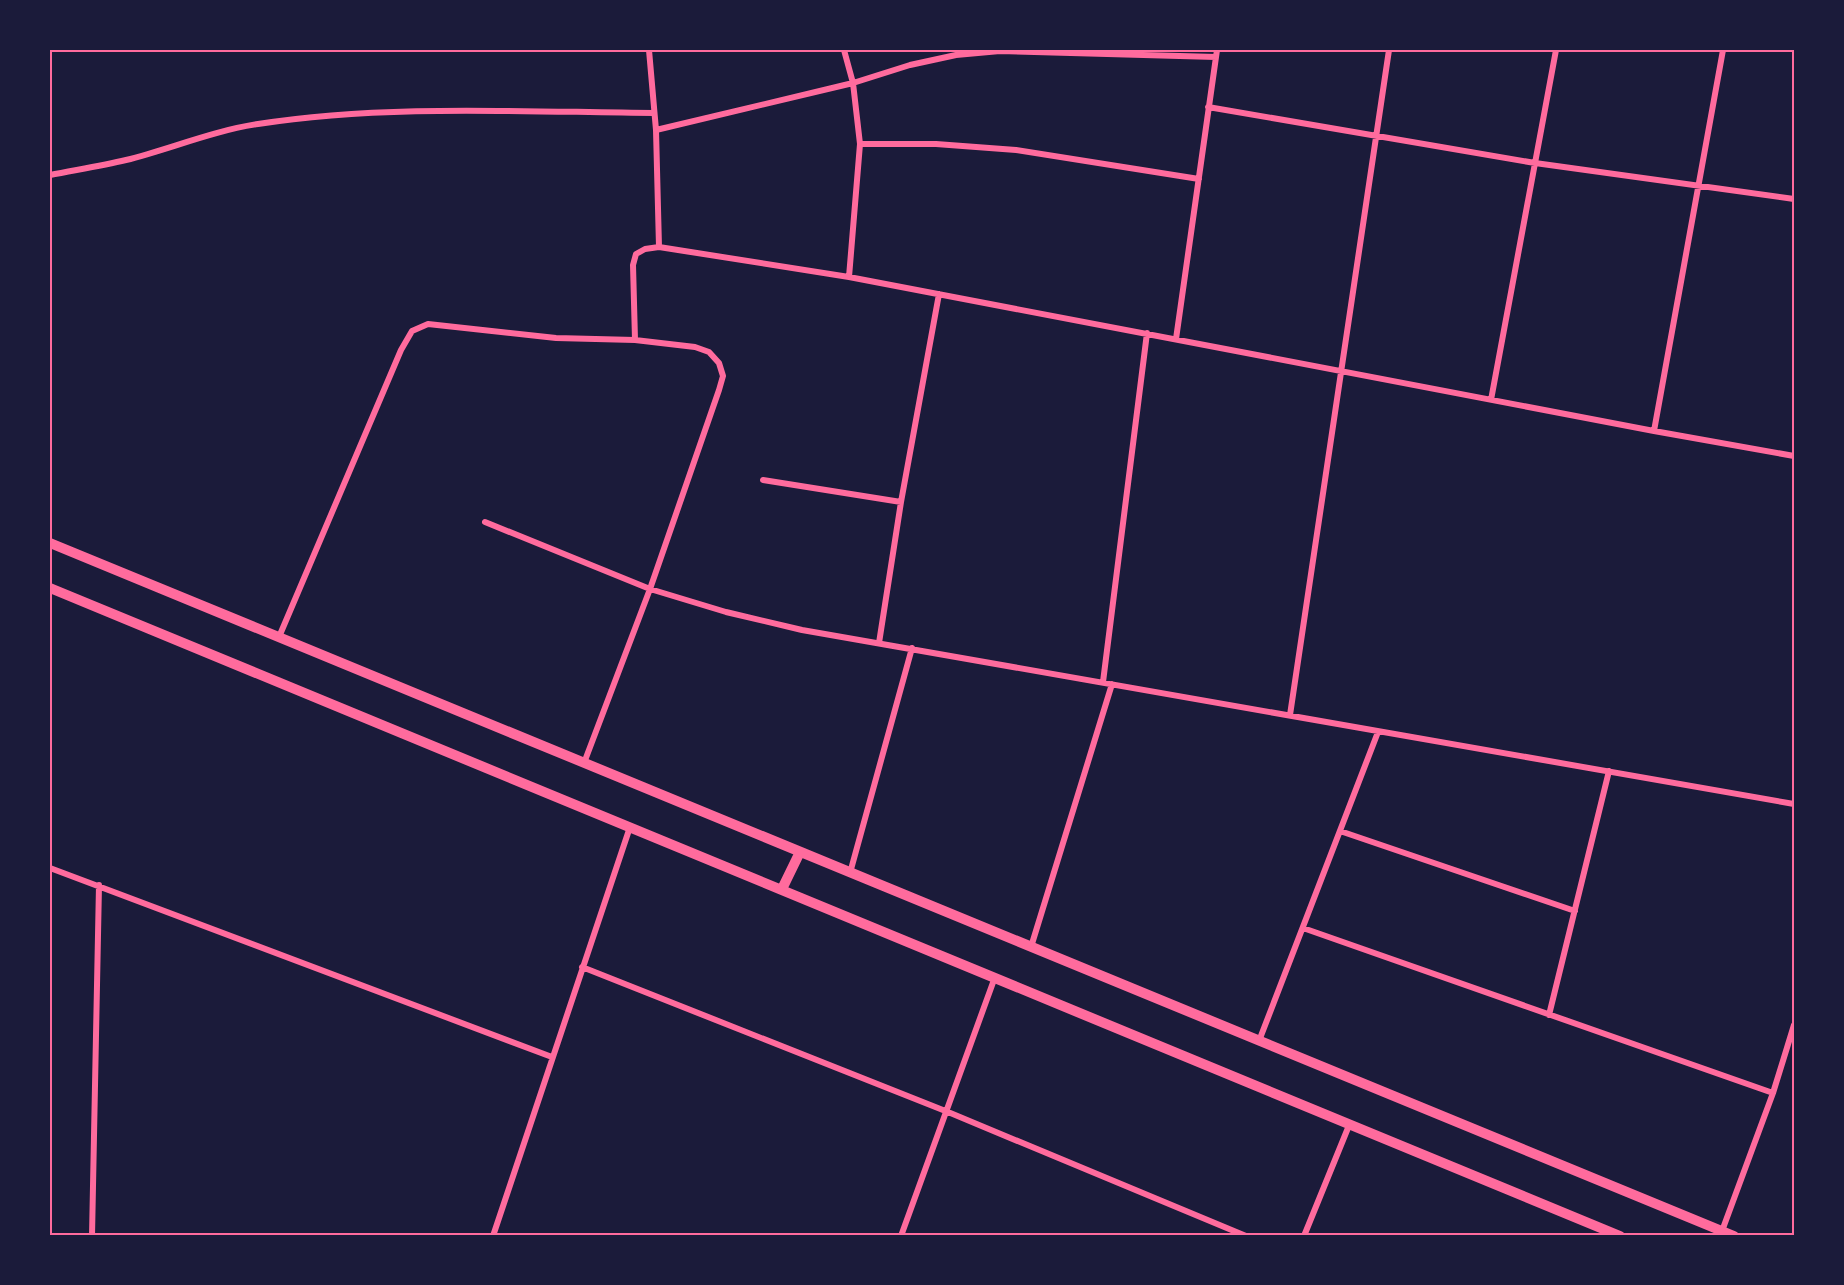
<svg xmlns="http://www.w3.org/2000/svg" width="1844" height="1285" font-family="Roboto,sans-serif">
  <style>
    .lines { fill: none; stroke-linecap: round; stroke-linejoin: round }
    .minor { stroke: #ff6b9d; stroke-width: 6 }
    .tertiary { stroke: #ff6b9d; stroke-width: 10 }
    .neatline { fill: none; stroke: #ff6b9d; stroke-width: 2 }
  </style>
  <rect width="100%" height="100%" fill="#1b1b3a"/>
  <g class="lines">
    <!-- minor -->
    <path class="minor" d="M649,50L656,130L659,247
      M844,50L853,83L860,144L849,277
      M1208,107L1535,163L1794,199
      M656,130L853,83L910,65L956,55L1000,51L1216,57
      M860,144H936L1016,150L1199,179
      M50,175C75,170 101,166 126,160C170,149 212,131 258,124C385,104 525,112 654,113
      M1176,339L1217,50
      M635,340L633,265L636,254L645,249L659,247L849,277L1654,431L1794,456
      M1491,400L1556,50
      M1654,431L1723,50
      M763,480L901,502
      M485,522L650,589L726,612L802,630L1794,804
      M279,637L401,350L412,331L428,324L556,338L635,340L695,347L709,352L719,363L723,376L719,390L650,589L584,763
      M879,643L901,502L939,294
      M1103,682L1147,333
      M1290,715L1389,50
      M1340,831L1575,911
      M50,868L552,1057
      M850,873L912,648
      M1303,928L1773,1093
      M1031,947L1112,684
      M582,967L948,1112L1246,1236
      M1549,1015L1609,771
      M1259,1041L1378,732
      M1722,1231L1773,1093L1794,1025
      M92,1236L99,885
      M493,1236L630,827
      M901,1236L995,977
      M1304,1236L1350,1123"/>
    <!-- tertiary -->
    <path class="tertiary" d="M50,543L1734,1236
      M50,588L1620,1236
      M782,889L800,852"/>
  </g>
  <!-- border -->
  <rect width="1844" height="1285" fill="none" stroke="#1b1b3a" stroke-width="102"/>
  <rect x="51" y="51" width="1742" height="1183" class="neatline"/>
</svg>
